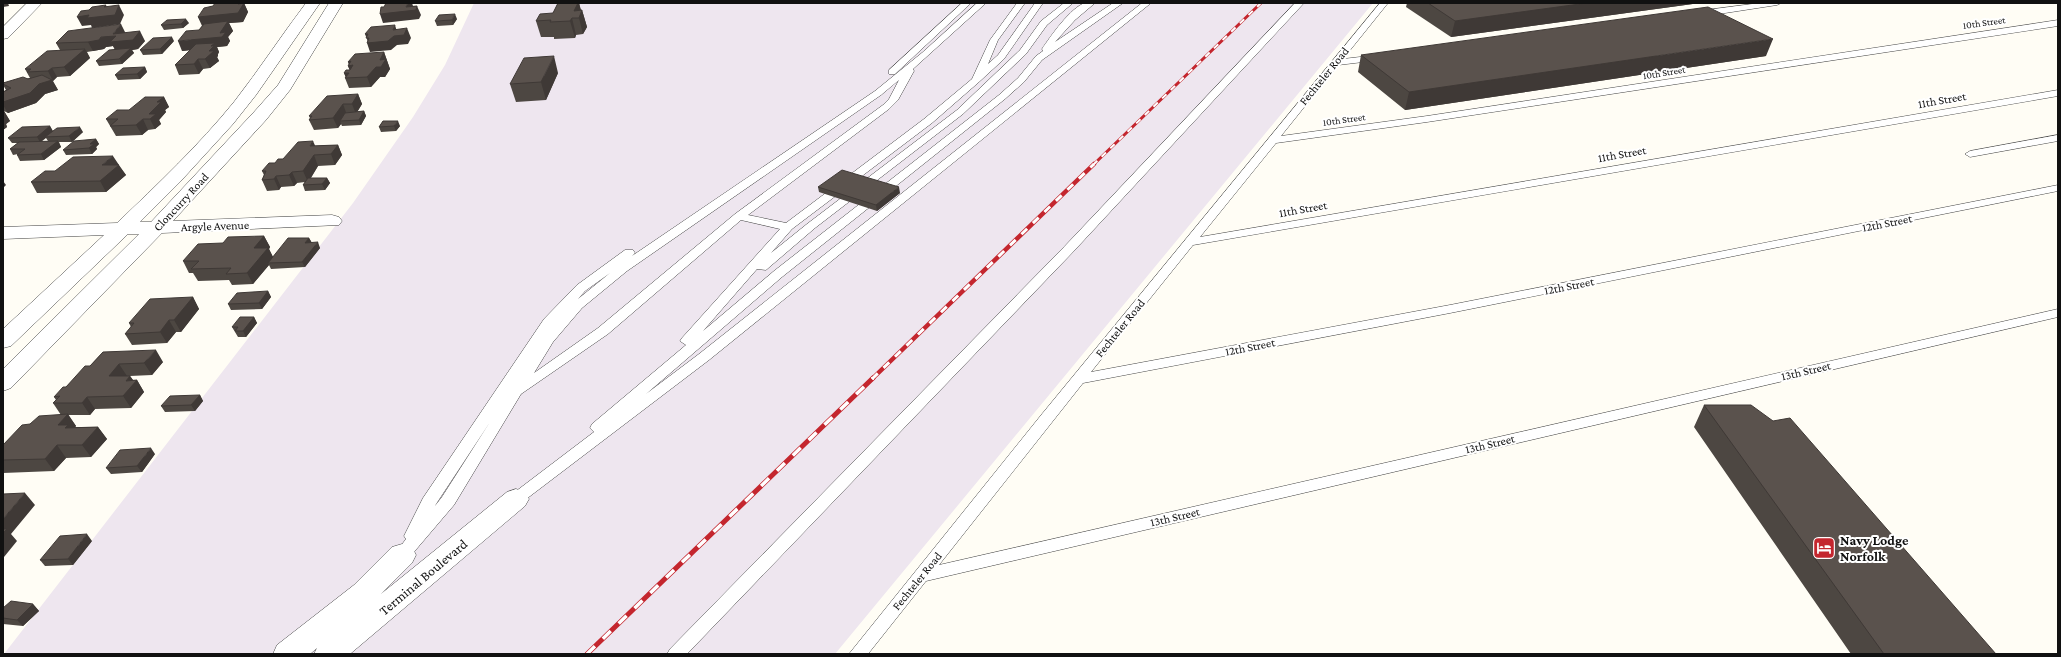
<svg xmlns="http://www.w3.org/2000/svg" width="2061" height="657" font-family="'Crimson Pro',serif">
  <style>
    .industrial { fill: #eee6ef }
    .lines { fill: none; stroke-linecap: round; stroke-linejoin: round }
    .lane-casing { stroke: #444; stroke-width: 1 }
    .street-casing { stroke: #444; stroke-width: 1 }
    .lane { fill: #fff; fill-rule: evenodd }
    .street { fill: #fff; fill-rule: evenodd }
    .rail-far2-casing { stroke: #c4262e; stroke-width: 3 }
    .rail-far1-casing { stroke: #c4262e; stroke-width: 4.5 }
    .rail-casing { stroke: #c4262e; stroke-width: 5 }
    .rail-far2 { stroke: #fff; stroke-width: 2; stroke-dasharray: 6; stroke-linecap: butt }
    .rail-far1 { stroke: #fff; stroke-width: 3; stroke-dasharray: 8; stroke-linecap: butt }
    .rail { stroke: #fff; stroke-width: 3.5; stroke-dasharray: 11; stroke-linecap: butt }
    .wall { fill: #4d4742; fill-rule: evenodd }
    .shaded-wall { fill: #3f3936 }
    .building { fill: #5a524d; stroke: #3f3936 }
    .labels { text-anchor: middle; stroke-width: 4; stroke-linejoin: round; paint-order: stroke }
    .far-street-label { font-size: 10px; fill: #111; stroke: #fff }
    .street-label { font-size: 12px; fill: #111; stroke: #fff }
    .near-poi-label { font-size: 14px; font-weight: bold; fill: #111; stroke: #fff; text-anchor: start }
    .near-street-label { font-size: 14px; fill: #111; stroke: #fff }
  </style>
  <rect width="100%" height="100%" fill="#fffdf5"/>
  <!-- industrial -->
  <path class="industrial" d="M474,3H1373L835,654H4L353,203L413,117L445,65Z"/>
  <g class="lines">
    <!-- lane casing -->
    <g class="lane-casing">
      <path id="lane" d="M962,3H971L895,74H889V70Z
        M977,3H986L913,69L914,71L898,100L889,109L748,215L786,223L924,119L972,79L990,40L1017,3H1025L998,40L988,64L998,55L1035,3H1043L1004,59L979,82L932,123L792,229L771,253L807,224L957,110L1020,50L1041,21L1064,3H1073L1047,25L1026,54L963,114L815,228L766,270L757,269L703,331L774,271L999,95L1018,78L1036,56L1043,51L1042,49C1050,37 1071,7 1085,3C1088,2 1092,3 1095,3L1075,20L1055,42L1113,3H1123L1042,60L1024,82L1005,99L782,277L646,394L699,354L1142,3H1151L709,360L521,503L516,505L511,503L508,499L511,495L594,432L590,428L592,424L686,345L680,341L682,338L780,229L741,220L608,334L521,394L454,505L408,559L402,561L396,559L394,555L406,539L404,536L423,498L544,319L577,285L625,250H633L635,253L632,256L875,91L923,52ZM899,80L889,99L883,105L735,214L598,328L534,373L553,342L582,308L627,271L881,95ZM610,273L578,299L585,291ZM490,422L442,497L435,506L436,504Z
        M1295,3H1304L1073,252L687,654H667L670,649L1064,247Z
        M1380,3H1388L1343,59L1377,55L1381,58L1380,60L1338,65L1281,136L1427,116L2058,20V26L1427,122L1276,143L1200,237L2058,90V96L1193,245L1091,372L1450,305L2058,185V191L1450,313L1083,383L939,565L2058,309V317L926,581L868,654H849L1042,414Z
        M1760,3H1781L1777,5L1699,17L1695,14L1699,11Z
        M2058,135V141L1970,157L1965,154L1970,151Z"/>
    </g>
    <!-- street casing -->
    <g class="street-casing">
      <path id="street" d="M27,3H42L8,38L3,39V27Z
        M306,3H320L256,95L233,124L180,182L140,222H151L254,112L278,85L329,3H343L290,90L266,120L173,221L332,215L339,217L342,221L339,225L162,233L11,388L3,391V369L139,234H128L11,346L3,348V329L104,235L3,239V227L117,223C158,184 199,145 234,102C259,70 281,36 306,3Z
        M516,489L525,492L529,499L525,506L350,654H314L317,648L310,654H273L277,645L354,585L392,547L402,544L412,547L416,555L412,563L381,594L507,492Z"/>
    </g>
    <!-- lane -->
    <use href="#lane" class="lane"/>
    <!-- street -->
    <use href="#street" class="street"/>
    <!-- rail-far2 casing -->
    <g class="rail-far2-casing">
      <path id="rail-far2" d="M1093,165L1261,3"/>
    </g>
    <!-- rail-far1 casing -->
    <g class="rail-far1-casing">
      <path id="rail-far1" d="M872,379L1094,164"/>
    </g>
    <!-- rail casing -->
    <g class="rail-casing">
      <path id="rail" d="M587,654L873,378"/>
    </g>
    <!-- rail-far2 -->
    <use href="#rail-far2" class="rail-far2"/>
    <!-- rail-far1 -->
    <use href="#rail-far1" class="rail-far1"/>
    <!-- rail -->
    <use href="#rail" class="rail"/>
  </g>
  <!-- wall -->
  <path class="wall" d="M244,3L248,12L243,22L229,23L233,31L228,37L230,41L227,46L217,47L219,52L218,54V56L217,57L219,61L210,68L203,69L199,74L179,75L175,65L190,50L182,51L202,26L198,17Z
    M558,3H579L581,10H582L587,27L583,34L576,35L575,38L554,39V37H541L536,21L553,13Z
    M1407,3H1700L1451,37L1406,7Z
    M457,19L453,25L437,26L435,21Z
    M189,23L183,28L164,30L161,25Z
    M126,33L145,41L138,49L132,50L134,53L122,64L99,66L96,61L115,49L113,46L106,47L104,49L93,51L87,52L90,58L70,76L57,77L53,81L58,90L45,94L36,103L8,113L4,111L10,121L6,124L7,127L3,130L4,111L3,110V92L6,90L3,85V83L30,78L25,69L60,50L56,43Z
    M174,41L162,54L143,55L140,50Z
    M384,52L390,69L385,77H380L371,87L349,88L345,78L346,77L344,73L350,70L348,66Z
    M1361,55L1766,56L1405,110L1358,72Z
    M145,67L147,72L140,79L118,80L115,75Z
    M558,73L546,100L516,102L510,84Z
    M358,94L362,104L357,112L364,111L366,116L361,125L342,126L341,124L338,128L314,130L309,120L310,118L309,116Z
    M164,97L169,107L165,110L166,112L159,120L161,124L155,129L148,130L142,135L116,136L106,119Z
    M383,121L400,126L396,131L381,132L379,127Z
    M50,126L53,131L83,132L72,142H59L61,147L44,160L20,161L17,155L18,154L13,155L10,149L18,143H12L8,138ZM46,138L48,141L41,142Z
    M96,139L99,144L96,147L97,149L92,154L66,155L63,150Z
    M338,145L342,155L335,165L318,166L311,178H327L330,183L325,190L305,191L303,185L305,182L297,183L294,186L281,187L279,190L267,191L262,180L264,175L262,171L283,159L315,146Z
    M118,165L126,175L106,192L37,193L31,182L55,171Z
    M818,187L900,193L877,211L819,192Z
    M264,236L270,247L269,249L273,257L309,238L312,243L320,248L305,267L271,269L269,265L253,284L232,285L229,280L198,281L193,273H189L183,261L223,243Z
    M268,291L271,297L262,309L231,310L228,304Z
    M193,297L199,309L181,332H176L167,343L132,345L125,334L131,327L129,323Z
    M254,317L257,323L246,337H238L232,327Z
    M103,352L163,362L152,375L130,376L133,380H137L144,392L131,408L95,409L90,415H68L76,426L75,427H98L107,439L91,457L66,458L54,471L3,473V445L30,424L61,415L53,403L56,400L54,397L90,366Z
    M200,395L203,401L195,411L165,412L161,406Z
    M1704,405L1996,654H1851L1694,427Z
    M155,454L142,472L111,474L106,468Z
    M92,541L73,565L45,566L40,560Z
    M33,604L39,611L23,626L3,624V608Z"/>
  <!-- shaded-wall -->
  <path class="shaded-wall" d="M3,3H8L9,6L3,7Z
    M238,3H242L243,5L244,3L248,12L243,22L229,23L233,31L228,37L230,41L227,46L217,47L219,52L218,54V56L217,57L219,61L210,68L205,59L209,51L212,48L182,51L178,41L222,37L203,26L198,17L238,4Z
    M408,3H412L413,6H417L421,15L419,19L383,23L380,14L406,7Z
    M578,3H579L581,12L582,10L587,27L583,34L579,18L574,11Z
    M1587,3H1700L1451,37L1455,21Z
    M106,5L110,14L119,5L124,15L120,24L92,28L91,25L82,26L77,17L104,7Z
    M455,14L457,19L453,25L452,20Z
    M572,18L576,35L575,38L570,21Z
    M186,19L189,23L183,28L181,24Z
    M121,24L126,34L140,31L145,41L138,49L132,50L134,53L122,64L113,46L106,47L104,49L93,51L88,42L113,34Z
    M395,25L398,35L407,28L411,38L408,44L397,45L391,50L370,52L367,43L368,42L365,34L393,30Z
    M172,37L174,41L162,54L160,49Z
    M1773,39L1766,56L1405,110L1409,92Z
    M85,49L90,58L70,76L64,67Z
    M384,52L390,69L385,77H380L371,87L367,77L380,60Z
    M554,56L558,73L546,100L541,82Z
    M198,59L203,69L199,74L194,64Z
    M351,61L353,65L352,76L348,66H349L348,62Z
    M145,67L147,72L140,79L137,74Z
    M52,68L57,77L53,81L48,71Z
    M344,73H349L346,78Z
    M52,80L58,90L45,94L36,103L8,113L3,105V102L39,84Z
    M358,94L362,104L356,114L352,104Z
    M164,97L169,107L165,110L166,112L159,120L161,124L155,129L150,119L149,114L157,102Z
    M343,104L347,115L340,121L341,124L338,128L333,118Z
    M3,111H4L10,121L6,124L7,127L3,130Z
    M364,111L366,116L361,125L359,120Z
    M143,119L148,130L142,135L136,125Z
    M398,121L400,126L396,131L394,126Z
    M50,126L53,132L40,142L37,137Z
    M80,127L83,132L72,142L69,136Z
    M96,139L99,144L96,147L97,149L92,154L89,148L90,144Z
    M58,141L61,147L44,160L41,154Z
    M313,141L318,152L314,155L318,166L308,182L303,171L310,146Z
    M338,145L342,155L335,165L331,154Z
    M113,156L119,165L126,175L106,192L100,181L102,165Z
    M292,172L297,183L294,186L289,175Z
    M276,176L281,187L279,190L274,179Z
    M327,178L330,183L325,190L322,184Z
    M3,181L6,185L3,188Z
    M899,187L900,193L877,211L876,205Z
    M264,236L270,247L269,249L274,259L268,263L269,265L253,284L247,273L254,248Z
    M309,238L312,243H305Z
    M318,242L320,248L305,267L302,262Z
    M268,291L271,297L262,309L259,303Z
    M193,297L199,309L181,332L174,320Z
    M254,317L257,323L246,337L243,331Z
    M169,320L176,332L167,343L160,332Z
    M156,350L163,362L152,375L144,363Z
    M119,364L127,376H109Z
    M130,376L135,383L137,380L144,392L131,408L123,396L126,381Z
    M200,395L203,401L195,411L191,405Z
    M87,397L95,409L90,415L82,403Z
    M68,414L76,426L72,431L58,425Z
    M98,427L107,439L91,457L82,445Z
    M57,445L66,458L54,471L45,459Z
    M151,448L155,454L142,472L137,466Z
    M25,493L35,505L11,534L17,541L4,557L3,555V519Z
    M87,534L92,541L73,565L68,559Z
    M33,604L39,611L23,626L17,620Z"/>
  <!-- building -->
  <path class="building" d="M215,3H238V4L244,3L238,13L198,17L204,8L213,6Z
    M386,3H408L406,7L417,6L416,10L380,14L381,7H384Z
    M558,3H578L574,11L582,10L579,18H572L570,21L550,22L551,20L536,21L540,14L553,13Z
    M1428,3H1587L1455,21Z
    M106,5L104,7L119,5L115,15L87,18L89,15L77,17L81,11L89,10L92,7Z
    M1708,7L1773,39L1409,92L1361,55Z
    M455,14L452,20L435,21L439,15Z
    M186,19L181,24L161,25L167,20Z
    M228,21L220,33L226,32L222,37L178,41L186,31L199,30L204,24Z
    M121,24L113,34L140,31L133,40L110,42L116,36L101,37L99,40L88,42L56,43L68,31Z
    M395,25L393,30L407,28L404,35L394,36L388,41L367,43L369,38H366L368,34H365L371,27Z
    M172,37L160,49L140,50L153,38Z
    M215,43L211,46H214L209,51H214L205,59H198L194,64L175,65L196,44Z
    M131,48L119,59L96,61L109,50Z
    M85,49L64,67L52,68L48,71L27,72L31,69H25L47,51Z
    M384,52L380,60L386,59L381,67H376L367,77L345,78L349,73H344L346,70H350L353,65L348,66L351,61L348,62L355,54Z
    M554,56L541,82L510,84L524,58Z
    M145,67L137,74L115,75L123,68Z
    M42,75L52,80L39,84L30,93L3,102V92L11,88L3,84V83L23,77L28,79Z
    M358,94L352,104H343L333,118L309,120L312,116H309L327,96Z
    M145,97H164L157,102H161L149,114H156L150,119H143L136,125L110,126L118,119H106L117,110H129Z
    M364,111L359,120L340,121L345,113Z
    M383,121H398L394,126L379,127Z
    M50,126L37,137L8,138L22,127Z
    M80,127L69,136L45,137L57,128Z
    M96,139L90,144H94L89,148L63,150L74,141Z
    M58,141L41,154L17,155L25,149H10L19,142Z
    M313,141L310,146L338,145L331,154L314,155L303,171L292,172L289,175L276,176L274,179L262,180L266,171H262L269,163H275L278,159H283L298,142Z
    M113,156L102,165H119L100,181L31,182L45,171H55L73,157Z
    M842,170L899,187L876,205L818,187Z
    M308,178H327L322,184L303,185Z
    M264,236L254,248H268L247,273L226,274L231,268L191,269L199,261H183L198,244L223,243L228,237Z
    M288,238H309L305,243L318,242L302,262L268,263Z
    M268,291L259,303L228,304L237,293Z
    M193,297L174,320H169L160,332L125,334L134,323H129L150,299Z
    M240,317H254L243,331H235L238,327H232Z
    M156,350L144,363L119,364L109,376H130L126,381L137,380L123,396L87,397L82,403H53L60,396L54,397L63,387H66L85,366H90L103,352Z
    M200,395L191,405L161,406L170,396Z
    M1704,405H1751L1773,421L1790,418L1996,654H1884Z
    M68,414L58,425H68L65,428L98,427L82,445H57L45,459L3,460V445L22,425L30,424L39,416Z
    M151,448L137,466L106,468L120,450Z
    M25,493L3,519V494Z
    M3,529H7L3,533Z
    M87,534L68,559L40,560L60,536Z
    M11,601L33,604L17,620L3,618V608Z"/>
  <!-- icons -->
  <defs>
    <g id="hotel-square" transform="scale(1.15)"><rect x="-9" y="-9" width="18" height="18" rx="4" fill="#c4262e" stroke="#fff"/><path d="M-6-4.5h1.5V1H6V5H4.5V3h-9V5H-6ZM-4 0a1.8 1.8 0 1 1 3.6 0ZM.5 0V-2.5h3Q6-2.5 6 0Z" fill="#fff"/></g>
  </defs>
  <g fill-rule="evenodd">
    <use href="#hotel-square" x="1824" y="548"/>
  </g>
  <g class="labels">
    <!-- far-street labels -->
    <g class="far-street-label">
      <text transform="translate(1984 22) rotate(-8)" y="4">10th Street</text>
      <text transform="translate(1664 72) rotate(-9)" y="4">10th Street</text>
      <text transform="translate(1344 119) rotate(-8)" y="4">10th Street</text>
    </g>
    <!-- street labels -->
    <g class="street-label">
      <text transform="translate(1324 76) rotate(-51)" y="4">Fechteler Road</text>
      <text transform="translate(1942 100) rotate(-10)" y="4">11th Street</text>
      <text transform="translate(1622 154) rotate(-10)" y="4">11th Street</text>
      <text transform="translate(181 202) rotate(-47)" y="4">Cloncurry Road</text>
      <text transform="translate(1303 209) rotate(-10)" y="4">11th Street</text>
      <text transform="translate(1887 223) rotate(-11)" y="4">12th Street</text>
      <text transform="translate(215 226) rotate(-2)" y="4">Argyle Avenue</text>
      <text transform="translate(1569 286) rotate(-11)" y="4">12th Street</text>
      <text transform="translate(1120 328) rotate(-51)" y="4">Fechteler Road</text>
      <text transform="translate(1250 347) rotate(-11)" y="4">12th Street</text>
      <text transform="translate(1806 371) rotate(-13)" y="4">13th Street</text>
      <text transform="translate(1490 444) rotate(-13)" y="4">13th Street</text>
      <text transform="translate(1175 517) rotate(-13)" y="4">13th Street</text>
      <text transform="translate(917 581) rotate(-51)" y="4">Fechteler Road</text>
    </g>
    <!-- near-poi labels -->
    <g class="near-poi-label">
      <text x="1840" y="545">Navy Lodge<tspan x="1840" dy="16">Norfolk</tspan></text>
    </g>
    <!-- near-street labels -->
    <g class="near-street-label">
      <text transform="translate(423 577) rotate(-40)" y="5">Terminal Boulevard</text>
    </g>
  </g>
  <!-- border -->
  <rect width="2061" height="657" fill="none" stroke="#111111" stroke-width="8"/>
</svg>
